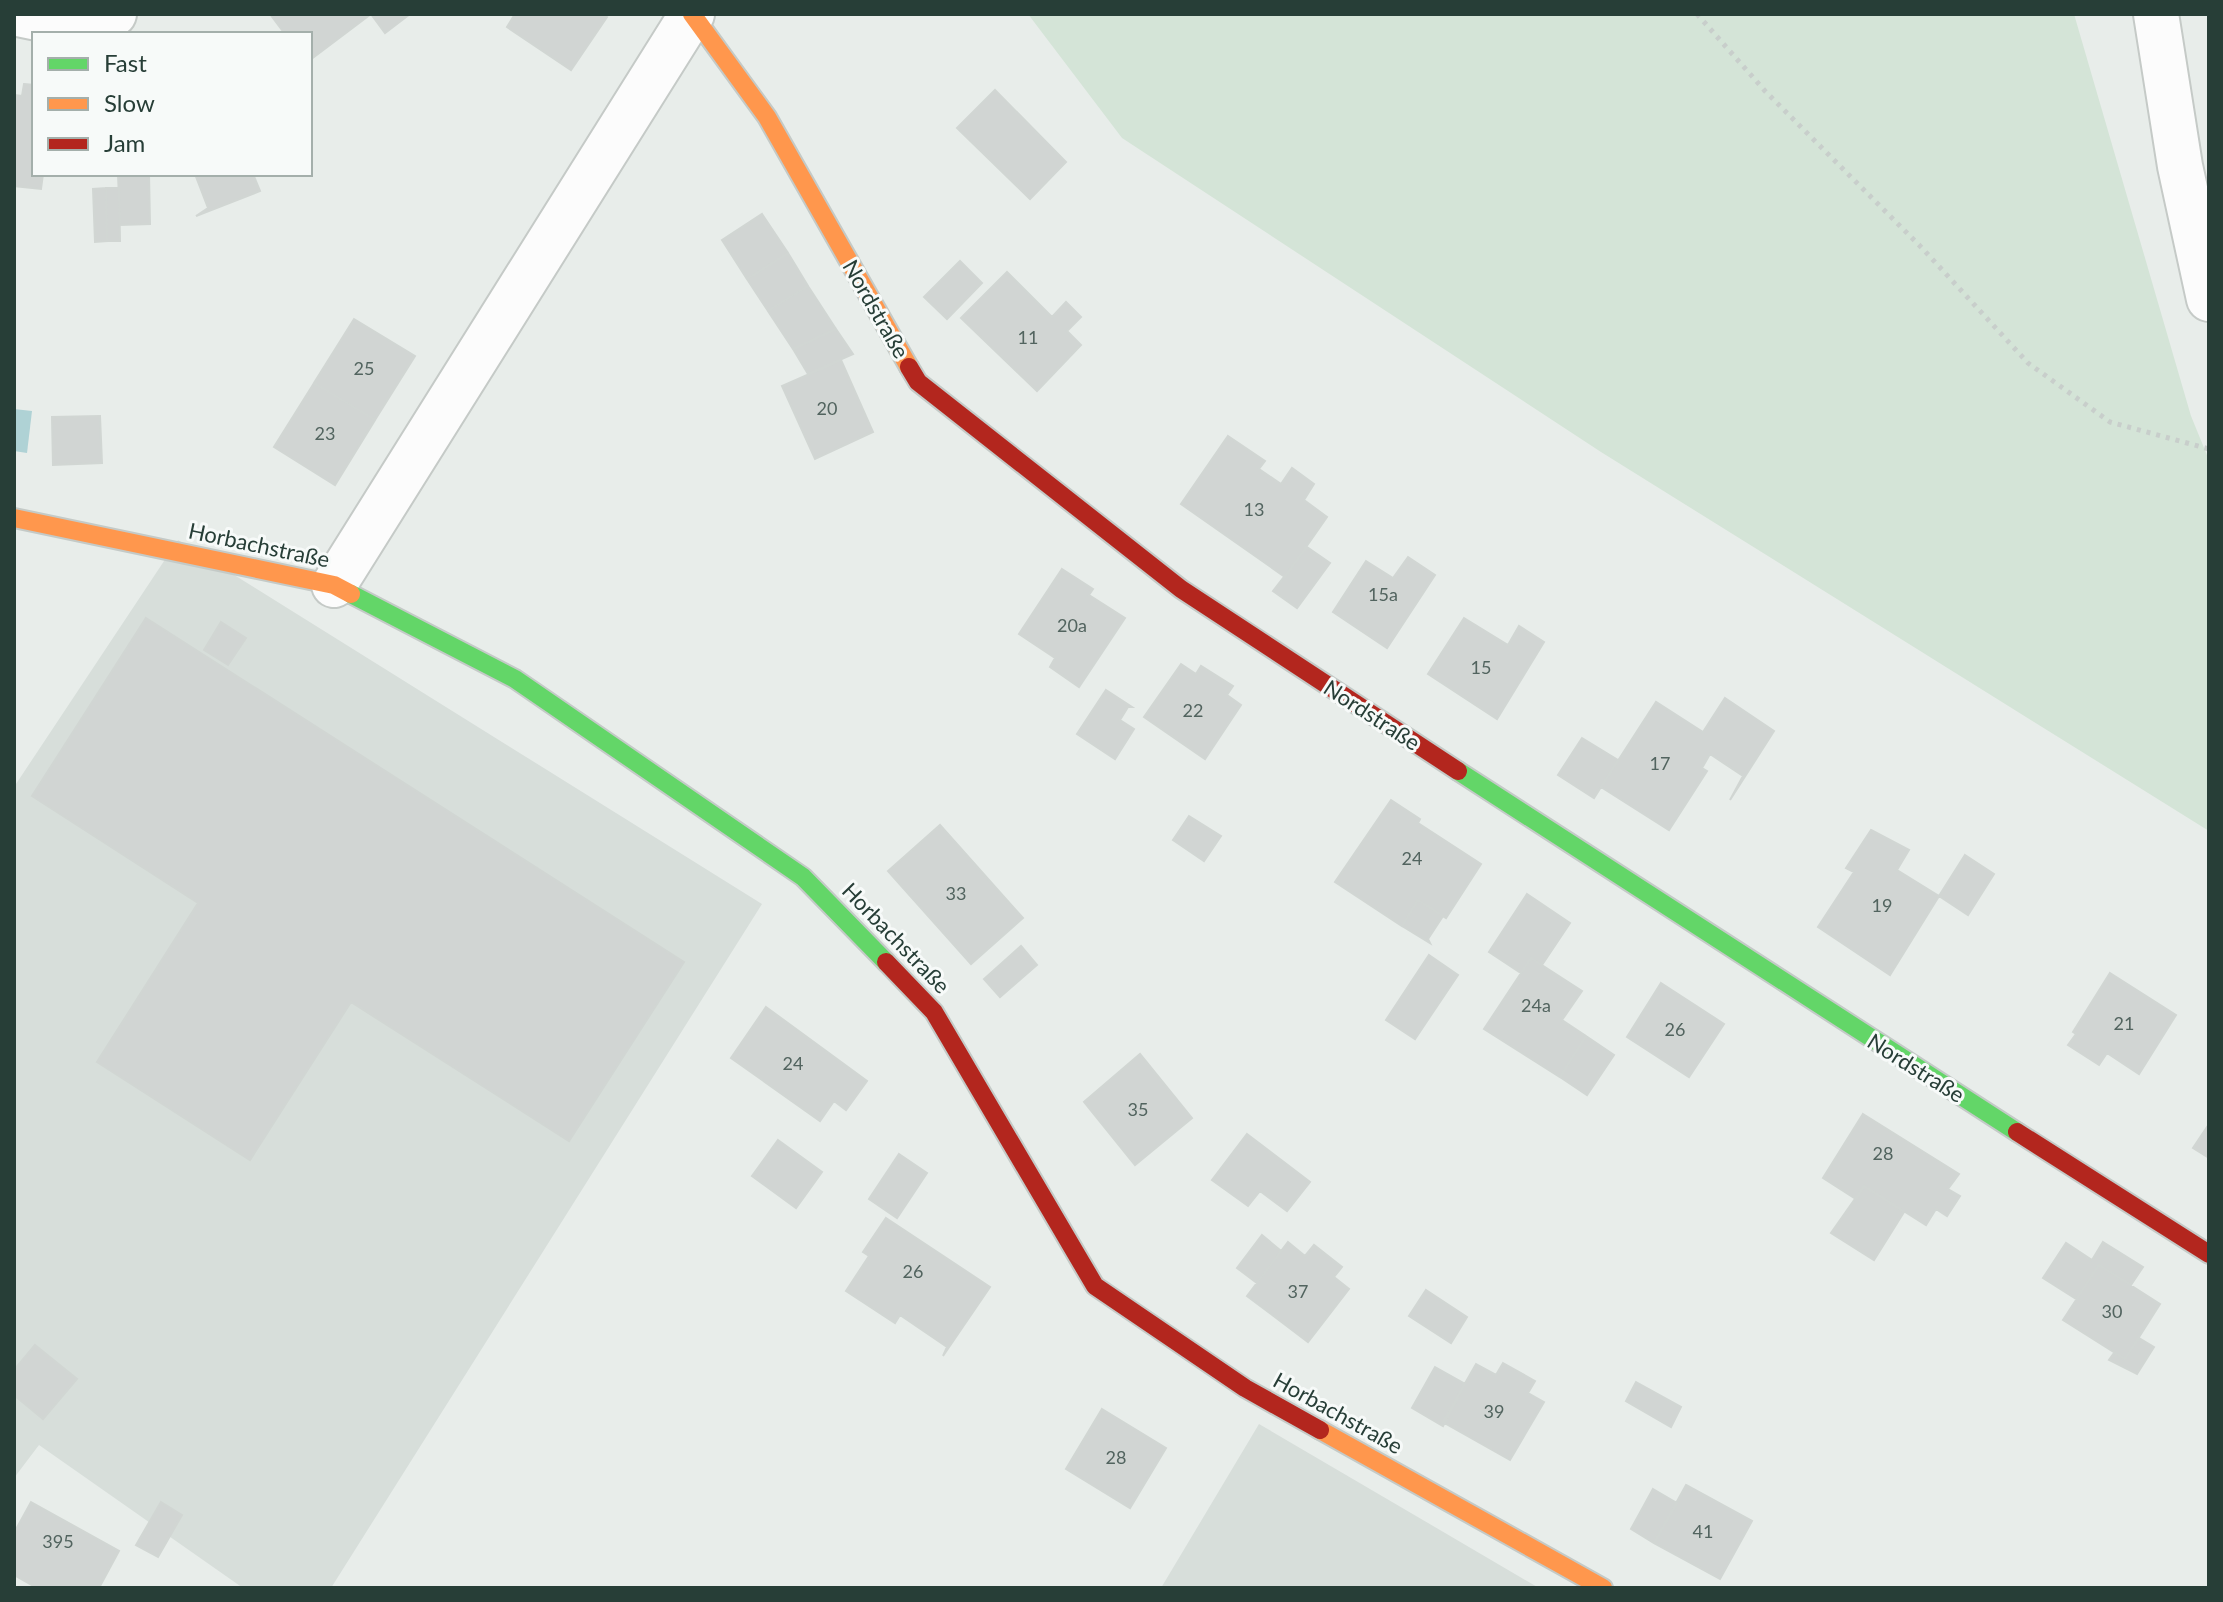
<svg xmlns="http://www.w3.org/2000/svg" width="2223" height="1602" font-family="Lato,sans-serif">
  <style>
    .built { fill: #d7deda }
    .green { fill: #d4e4d7 }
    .water { fill: #afd2d5 }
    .building { fill: #d1d5d3; stroke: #d1d6d3; stroke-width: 2 }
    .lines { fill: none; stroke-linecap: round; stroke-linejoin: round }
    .street-casing { stroke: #c5cac7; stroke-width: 48 }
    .fast-casing { stroke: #c4cac7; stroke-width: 22 }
    .slow-casing { stroke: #c4cac7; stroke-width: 22 }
    .jam-casing { stroke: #c4cac7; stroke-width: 22 }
    .path { stroke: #c8cecb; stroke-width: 5; stroke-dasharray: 4 6; stroke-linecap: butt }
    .street { stroke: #fcfcfc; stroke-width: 44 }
    .fast { stroke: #63d668; stroke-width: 18 }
    .slow { stroke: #ff974d; stroke-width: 18 }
    .jam { stroke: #b3261e; stroke-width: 18 }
    .labels { text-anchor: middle; stroke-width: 6; stroke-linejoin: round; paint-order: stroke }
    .number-label { font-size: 18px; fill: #52645f }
    .street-label { font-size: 22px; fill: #273e37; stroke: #f7faf9 }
  </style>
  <rect width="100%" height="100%" fill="#e8edea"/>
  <!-- built -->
  <path class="built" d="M178,540L762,904L331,1588H243L39,1445L14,1478V787Z
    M1259,1424L1539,1588H1161Z"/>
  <!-- green -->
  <path class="green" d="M1028,14H2074L2191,416L2209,460V831L1601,452L1122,138Z"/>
  <!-- water -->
  <path class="water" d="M14,409L32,411L27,453L14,451Z"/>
  <!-- building -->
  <path class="building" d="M270,14H371L310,60V34H285Z
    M371,14H410L385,33Z
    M515,14H602L607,17L571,70L507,27Z
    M24,84L34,85V174H43L41,189L14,186V95L22,96Z
    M995,90L1066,162L1030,199L957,128Z
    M118,174H149L150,224L120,225Z
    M195,174H253L260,191L196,216L208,208Z
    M106,188L107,241L95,242L93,189Z
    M106,188H119L120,241H107Z
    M762,214L788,253L747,279L722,240Z
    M788,253L808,286L768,311L747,279Z
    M960,261L982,283L947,319L924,297Z
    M1007,272L1052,317L1066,302L1081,317L1067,331L1081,345L1037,391L961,318Z
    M808,286L836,329L793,349L768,311Z
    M354,319L415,356L375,420L314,383Z
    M836,329L853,354L808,374L793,349Z
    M841,360L873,432L815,459L782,386Z
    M314,383L375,420L335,485L274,447Z
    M100,416L102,463L53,465L52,417Z
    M1228,436L1265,461L1259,469L1281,484L1292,468L1314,484L1304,500L1327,517L1285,577L1181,504Z
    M1307,547L1330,563L1297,608L1273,591Z
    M1408,557L1435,575L1387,648L1333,612L1366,561L1393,578Z
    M1062,569L1093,589L1089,595L1125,618L1079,687L1050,667L1055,658L1019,634Z
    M146,618L684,962L569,1141L351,1002L250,1160L97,1062L198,903L32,796Z
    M1464,618L1508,645L1519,626L1544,642L1497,719L1428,674Z
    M221,622L246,638L228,665L204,650Z
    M1181,664L1196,674L1201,666L1233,686L1227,695L1241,705L1205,759L1144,717Z
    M1106,690L1132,707H1128L1120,720L1134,729L1115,759L1077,734Z
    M1725,698L1774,731L1730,800L1743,776L1710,754L1702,768L1707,771L1669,830L1601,787L1656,702L1703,732Z
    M1582,738L1618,760L1594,798L1558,775Z
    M1391,800L1420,819L1418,823L1481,864L1446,918L1418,900L1402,926L1335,882Z
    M1189,816L1221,836L1204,861L1173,840Z
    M940,825L1023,918L971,964L888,871Z
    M1871,830L1909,850L1897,870L1939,896L1890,975L1818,927L1854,872L1846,868Z
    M1965,855L1994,874L1968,915L1939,896Z
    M1527,894L1570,923L1542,965L1531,958L1521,973L1489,952Z
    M1418,900L1443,916L1428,939L1430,943L1402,926Z
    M1021,946L1037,965L1000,997L984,979Z
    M1429,955L1458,975L1415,1039L1386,1020Z
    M1531,958L1582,991L1562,1020L1586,1036L1560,1077L1484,1029Z
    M2110,973L2176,1015L2139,1074L2107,1053L2099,1065L2068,1045L2076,1034L2073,1032Z
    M1661,983L1724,1024L1689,1077L1627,1037Z
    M766,1007L867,1081L846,1110L834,1101L820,1121L731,1058Z
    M1586,1036L1614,1055L1587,1095L1560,1077Z
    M1140,1054L1192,1118L1135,1165L1084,1102Z
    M1863,1114L1959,1174L1948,1189L1960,1196L1947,1216L1936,1209L1926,1225L1864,1186L1856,1199L1823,1178Z
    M2209,1124V1158L2193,1148Z
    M1247,1134L1310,1182L1287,1211L1260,1191L1248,1206L1212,1180Z
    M778,1140L822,1172L796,1208L752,1176Z
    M899,1154L927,1173L897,1218L869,1199Z
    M1864,1186L1904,1212L1874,1260L1831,1233Z
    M886,1218L990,1287L943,1356L947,1347L900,1315L895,1323L846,1291L869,1256L863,1252Z
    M1262,1235L1281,1251L1257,1283L1237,1268Z
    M1288,1242L1305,1256L1314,1245L1342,1267L1334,1277L1349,1289L1308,1342L1247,1296Z
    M2103,1242L2143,1267L2131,1285L2099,1265L2076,1299L2043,1278L2066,1243L2092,1260Z
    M2099,1265L2160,1304L2125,1359L2063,1320Z
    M1426,1290L1467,1317L1451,1343L1409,1316Z
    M2139,1338L2154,1347L2137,1374L2109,1360L2114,1353L2125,1359Z
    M35,1345L77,1379L43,1419L14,1395V1370Z
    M1503,1363L1535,1381L1528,1393L1544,1402L1510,1460L1443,1422L1476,1364L1496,1375Z
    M1435,1367L1465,1384L1443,1426L1412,1408Z
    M1636,1382L1681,1407L1671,1427L1626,1401Z
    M1102,1409L1166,1448L1130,1508L1066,1469Z
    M1686,1485L1752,1521L1720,1579L1654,1543Z
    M1653,1489L1677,1503L1654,1543L1631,1529Z
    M31,1502L119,1551L99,1588H37L14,1575V1533Z
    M161,1502L182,1515L158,1557L136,1545Z"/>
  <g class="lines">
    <!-- street casing -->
    <g class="street-casing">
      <path id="street" d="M18,14L66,24L114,14
        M2156,14L2180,166L2209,299
        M334,585L692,14"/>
    </g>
    <!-- fast casing -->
    <g class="fast-casing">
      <path id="fast" d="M351,594L515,679L803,877L886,962
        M1458,771L2017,1132"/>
    </g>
    <!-- slow casing -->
    <g class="slow-casing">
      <path id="slow" d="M692,14L767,117L909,367
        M14,518L334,585L351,594
        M1320,1430L1603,1588"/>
    </g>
    <!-- jam casing -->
    <g class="jam-casing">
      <path id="jam" d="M909,367L918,382L1181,589L1458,771
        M886,962L934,1012L1095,1286L1245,1388L1320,1430
        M2017,1132L2209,1254"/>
    </g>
    <!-- path -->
    <path class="path" d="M1697,14L1765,91L1922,248L2028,363L2110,422L2209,449"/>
    <!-- street -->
    <use href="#street" class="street"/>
    <!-- fast -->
    <use href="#fast" class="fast"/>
    <!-- slow -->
    <use href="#slow" class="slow"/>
    <!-- jam -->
    <use href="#jam" class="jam"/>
  </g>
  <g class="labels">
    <!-- number labels -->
    <g class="number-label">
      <text x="1028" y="344">11</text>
      <text x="364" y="375">25</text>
      <text x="827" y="415">20</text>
      <text x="325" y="440">23</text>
      <text x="1254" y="516">13</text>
      <text x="1383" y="601">15a</text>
      <text x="1072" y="632">20a</text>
      <text x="1481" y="674">15</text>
      <text x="1193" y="717">22</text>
      <text x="1660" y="770">17</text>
      <text x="1412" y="865">24</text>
      <text x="956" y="900">33</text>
      <text x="1882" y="912">19</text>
      <text x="1536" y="1012">24a</text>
      <text x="2124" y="1030">21</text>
      <text x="1675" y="1036">26</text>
      <text x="793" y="1070">24</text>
      <text x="1138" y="1116">35</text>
      <text x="1883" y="1160">28</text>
      <text x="913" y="1278">26</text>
      <text x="1298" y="1298">37</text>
      <text x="2112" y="1318">30</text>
      <text x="1494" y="1418">39</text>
      <text x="1116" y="1464">28</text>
      <text x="1703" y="1538">41</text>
      <text x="58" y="1548">395</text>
    </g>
    <!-- street labels -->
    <g class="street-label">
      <text transform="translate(876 309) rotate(60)" y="8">Nordstraße</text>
      <text transform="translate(259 545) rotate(12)" y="8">Horbachstraße</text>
      <text transform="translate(1372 715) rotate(33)" y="8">Nordstraße</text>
      <text transform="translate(896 938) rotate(46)" y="8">Horbachstraße</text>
      <text transform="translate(1916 1068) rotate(32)" y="8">Nordstraße</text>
      <text transform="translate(1338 1413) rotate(29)" y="8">Horbachstraße</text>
    </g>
  </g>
  <!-- border -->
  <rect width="2223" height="1602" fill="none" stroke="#273e37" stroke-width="32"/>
  <!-- legend -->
  <rect x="32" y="32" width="280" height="144" fill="#f7faf9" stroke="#a4afab" stroke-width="2"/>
  <rect x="48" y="58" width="40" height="12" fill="#63d668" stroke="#a4afab" stroke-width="2"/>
  <text x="104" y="72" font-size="24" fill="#273e37">Fast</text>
  <rect x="48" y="98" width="40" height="12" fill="#ff974d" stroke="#a4afab" stroke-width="2"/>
  <text x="104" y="112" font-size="24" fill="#273e37">Slow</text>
  <rect x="48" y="138" width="40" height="12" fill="#b3261e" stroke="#a4afab" stroke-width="2"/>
  <text x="104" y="152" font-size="24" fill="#273e37">Jam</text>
</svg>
